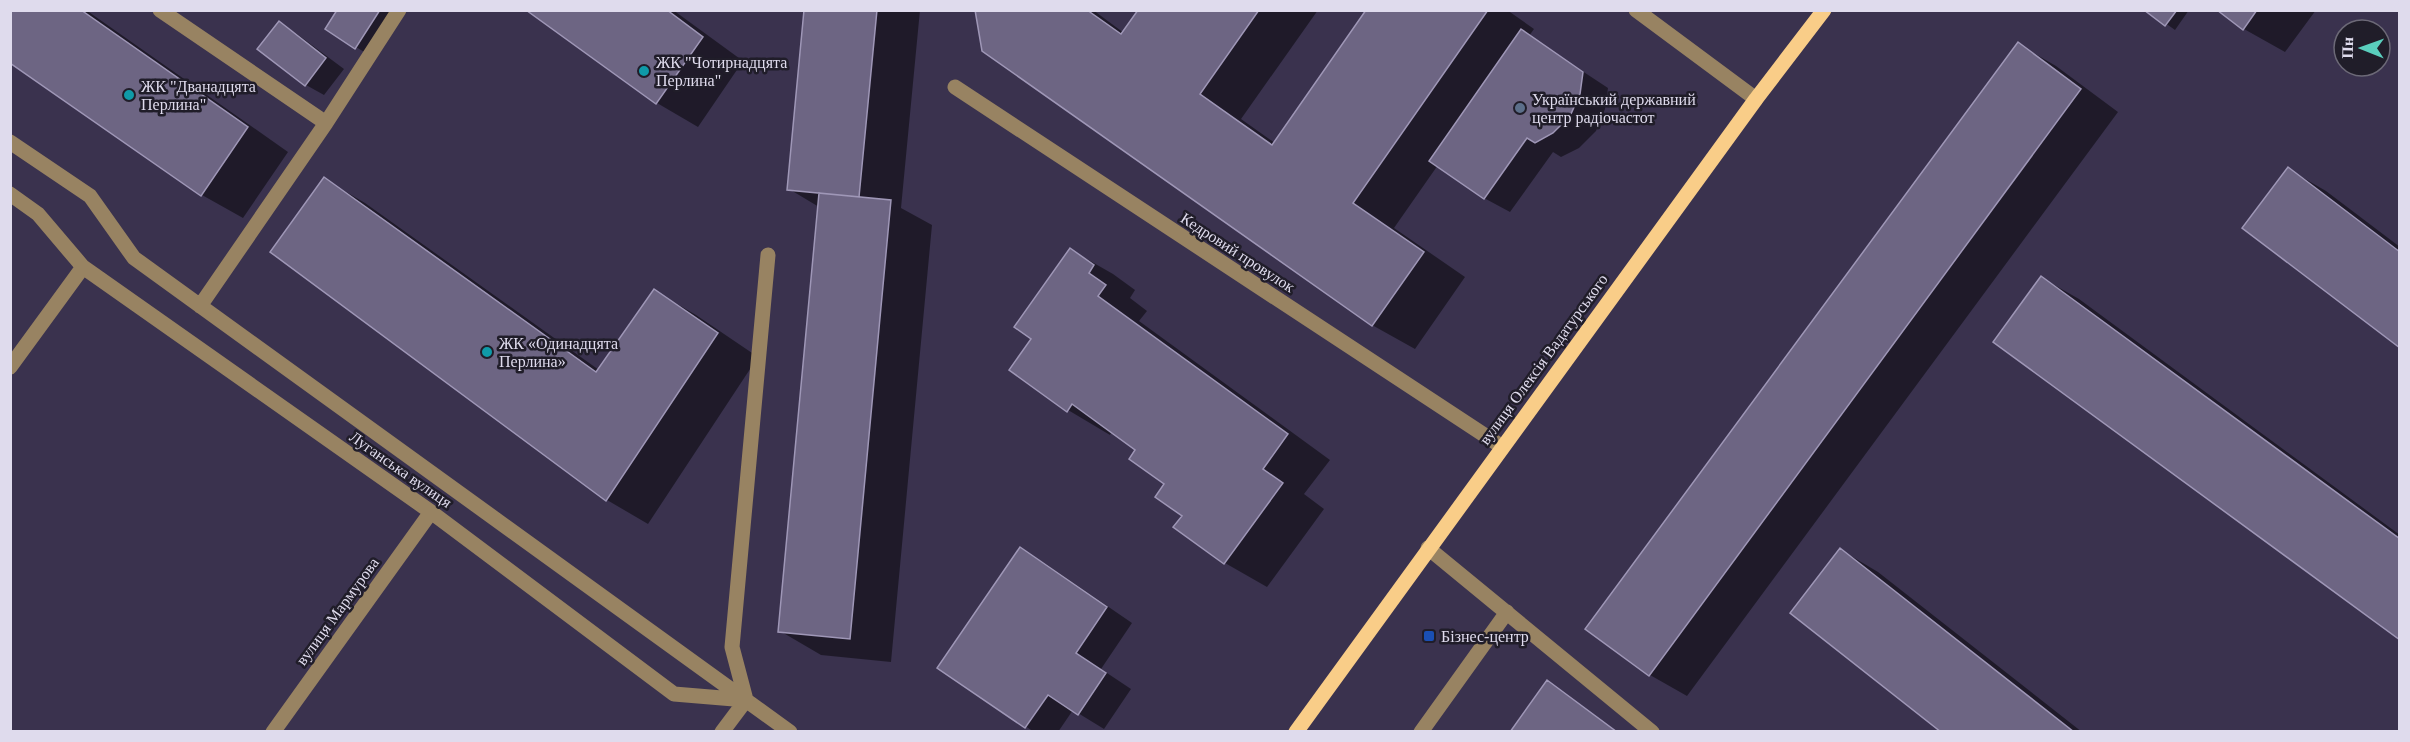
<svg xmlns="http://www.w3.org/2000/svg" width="2410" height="742" font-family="'Times New Roman',serif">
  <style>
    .shadow { fill: #0007 }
    .building { fill: #6d6583; stroke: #9f97b7; stroke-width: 1.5 }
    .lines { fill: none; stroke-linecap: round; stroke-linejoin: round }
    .minor { stroke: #988362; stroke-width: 15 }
    .major { stroke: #f9cd88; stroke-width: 15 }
    .culture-dot { fill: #0f9aa8; stroke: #201d29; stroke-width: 2 }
    .service-dot { fill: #5c6f8a; stroke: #201d29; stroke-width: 2 }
    .transit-dot { fill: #1a4fb4; stroke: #201d29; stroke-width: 2 }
    .labels { text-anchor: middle; stroke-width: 5; stroke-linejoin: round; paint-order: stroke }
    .poi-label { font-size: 16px; fill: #dfdbed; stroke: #201d29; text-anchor: start }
    .street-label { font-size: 16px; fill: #dfdbed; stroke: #201d29 }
  </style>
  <rect width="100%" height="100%" fill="#3a324e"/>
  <!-- shadow -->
  <path class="shadow" d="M10,10H86L288,152L243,218L202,195L10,61Z
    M339,10H405L374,58L356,47Z
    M529,10H673L743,61L698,127L657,103Z
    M806,10H920L901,208L932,225L891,662L821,655L780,631L819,207L789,189Z
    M977,10H1093L1124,33L1140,10H1318L1241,119L1275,143L1368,10H1507L1534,29L1529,36L1608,88L1605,109L1596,131L1579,148L1561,157L1553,152L1510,212L1484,198L1438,165L1394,228L1465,277L1415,349L1372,325Z
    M2147,10H2189L2175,30Z
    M2219,10H2316L2285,52L2244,29Z
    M279,23L297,34L344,69L324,95L306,85Z
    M2018,44L2056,66L2118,112L1687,696L1650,675L1587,629Z
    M2288,169L2326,191L2400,247V346Z
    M324,179L365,203L599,370L655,291L696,315L758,357L648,524L607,500L272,251Z
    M1071,250L1113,274L1135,290L1130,298L1147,311L1139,321L1330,460L1304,494L1324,509L1267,587L1225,563L1176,527L1184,515L1166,484L1137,449L1112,431L1110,435L1068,410L1033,339Z
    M2042,278L2079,299L2400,535V639Z
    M1020,549L1046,564L1132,623L1101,669L1131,689L1104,729L1073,710L1058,732H1034L940,668Z
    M1841,550L1878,572L2082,732H1943Z"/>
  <!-- building -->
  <path class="building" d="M10,10H81L248,127L201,196L10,63Z
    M337,10H380L355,49L325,29Z
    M526,10H667L703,37L656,104Z
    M804,10H877L859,197L787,190Z
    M975,10H1087L1121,34L1138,10H1259L1200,94L1272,145L1366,10H1488L1353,203L1424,252L1372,326L982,51Z
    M2144,10H2177L2165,26Z
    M2217,10H2257L2243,30Z
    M279,21L326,58L305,86L257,49Z
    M1521,29L1583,72L1580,94L1570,116L1553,133L1535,143L1527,138L1484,199L1429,161Z
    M2018,42L2081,89L1649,676L1585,629Z
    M2288,167L2400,252V348L2242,228Z
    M324,177L596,372L654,289L718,333L606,501L270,252Z
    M819,193L891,200L850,639L778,632Z
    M1070,248L1094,265L1089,273L1106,285L1098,296L1288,434L1263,469L1283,483L1224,564L1173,527L1182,516L1155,497L1164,484L1129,459L1135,450L1072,404L1067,412L1009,370L1031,339L1014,327Z
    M2041,276L2400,539V640L1993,342Z
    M1020,547L1107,607L1076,653L1106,673L1078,715L1048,695L1025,728L937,668Z
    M1840,548L2074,732H1941L1790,613Z
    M1547,680L1617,732H1510Z"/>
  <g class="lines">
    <!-- minor -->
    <path class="minor" d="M160,10L326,123
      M1636,10L1756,99
      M955,87L1501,446
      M10,142L90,196L134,258L790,732
      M10,194L38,214L83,267L431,512L674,694L746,700
      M200,306L326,123L399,10
      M10,367L83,267
      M1428,548L1652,732
      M746,700L732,647L768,255
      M273,732L431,512
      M722,732L746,700
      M1421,732L1507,612"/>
    <!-- major -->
    <path class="major" d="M1296,732L1756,99L1824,10"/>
  </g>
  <!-- markers -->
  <g class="culture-dot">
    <circle cx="644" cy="71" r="6"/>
    <circle cx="129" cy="95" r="6"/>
    <circle cx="487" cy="352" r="6"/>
  </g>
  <circle class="service-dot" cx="1520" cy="108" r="6"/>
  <rect class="transit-dot" x="1423" y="630" width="12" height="12" rx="3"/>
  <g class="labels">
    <!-- poi labels -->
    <g class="poi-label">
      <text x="656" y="68">ЖК "Чотирнадцята<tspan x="656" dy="18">Перлина"</tspan></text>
      <text x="141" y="92">ЖК "Дванадцята<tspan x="141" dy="18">Перлина"</tspan></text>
      <text x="1532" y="105">Український державний<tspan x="1532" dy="18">центр радіочастот</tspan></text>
      <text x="499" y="349">ЖК «Одинадцята<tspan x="499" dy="18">Перлина»</tspan></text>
      <text x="1441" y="642">Бізнес-центр</text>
    </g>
    <!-- street labels -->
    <g class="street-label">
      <text transform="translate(1238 252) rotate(33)" y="6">Кедровий провулок</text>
      <text transform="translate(1543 359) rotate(-54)" y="6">вулиця Олексія Вадатурського</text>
      <text transform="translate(401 469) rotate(35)" y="6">Луганська вулиця</text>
      <text transform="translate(337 611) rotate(-54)" y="6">вулиця Мармурова</text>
    </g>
  </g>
  <!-- border -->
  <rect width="2410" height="742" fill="none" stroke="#dfdbed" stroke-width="24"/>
  <!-- north arrow -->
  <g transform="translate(2362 48) rotate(271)"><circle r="28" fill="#201d29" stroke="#6c6977" stroke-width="1.5"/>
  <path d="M0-4.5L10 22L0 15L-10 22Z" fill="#5acebd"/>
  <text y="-9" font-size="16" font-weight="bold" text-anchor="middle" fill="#dfdbed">Пн</text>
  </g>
</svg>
